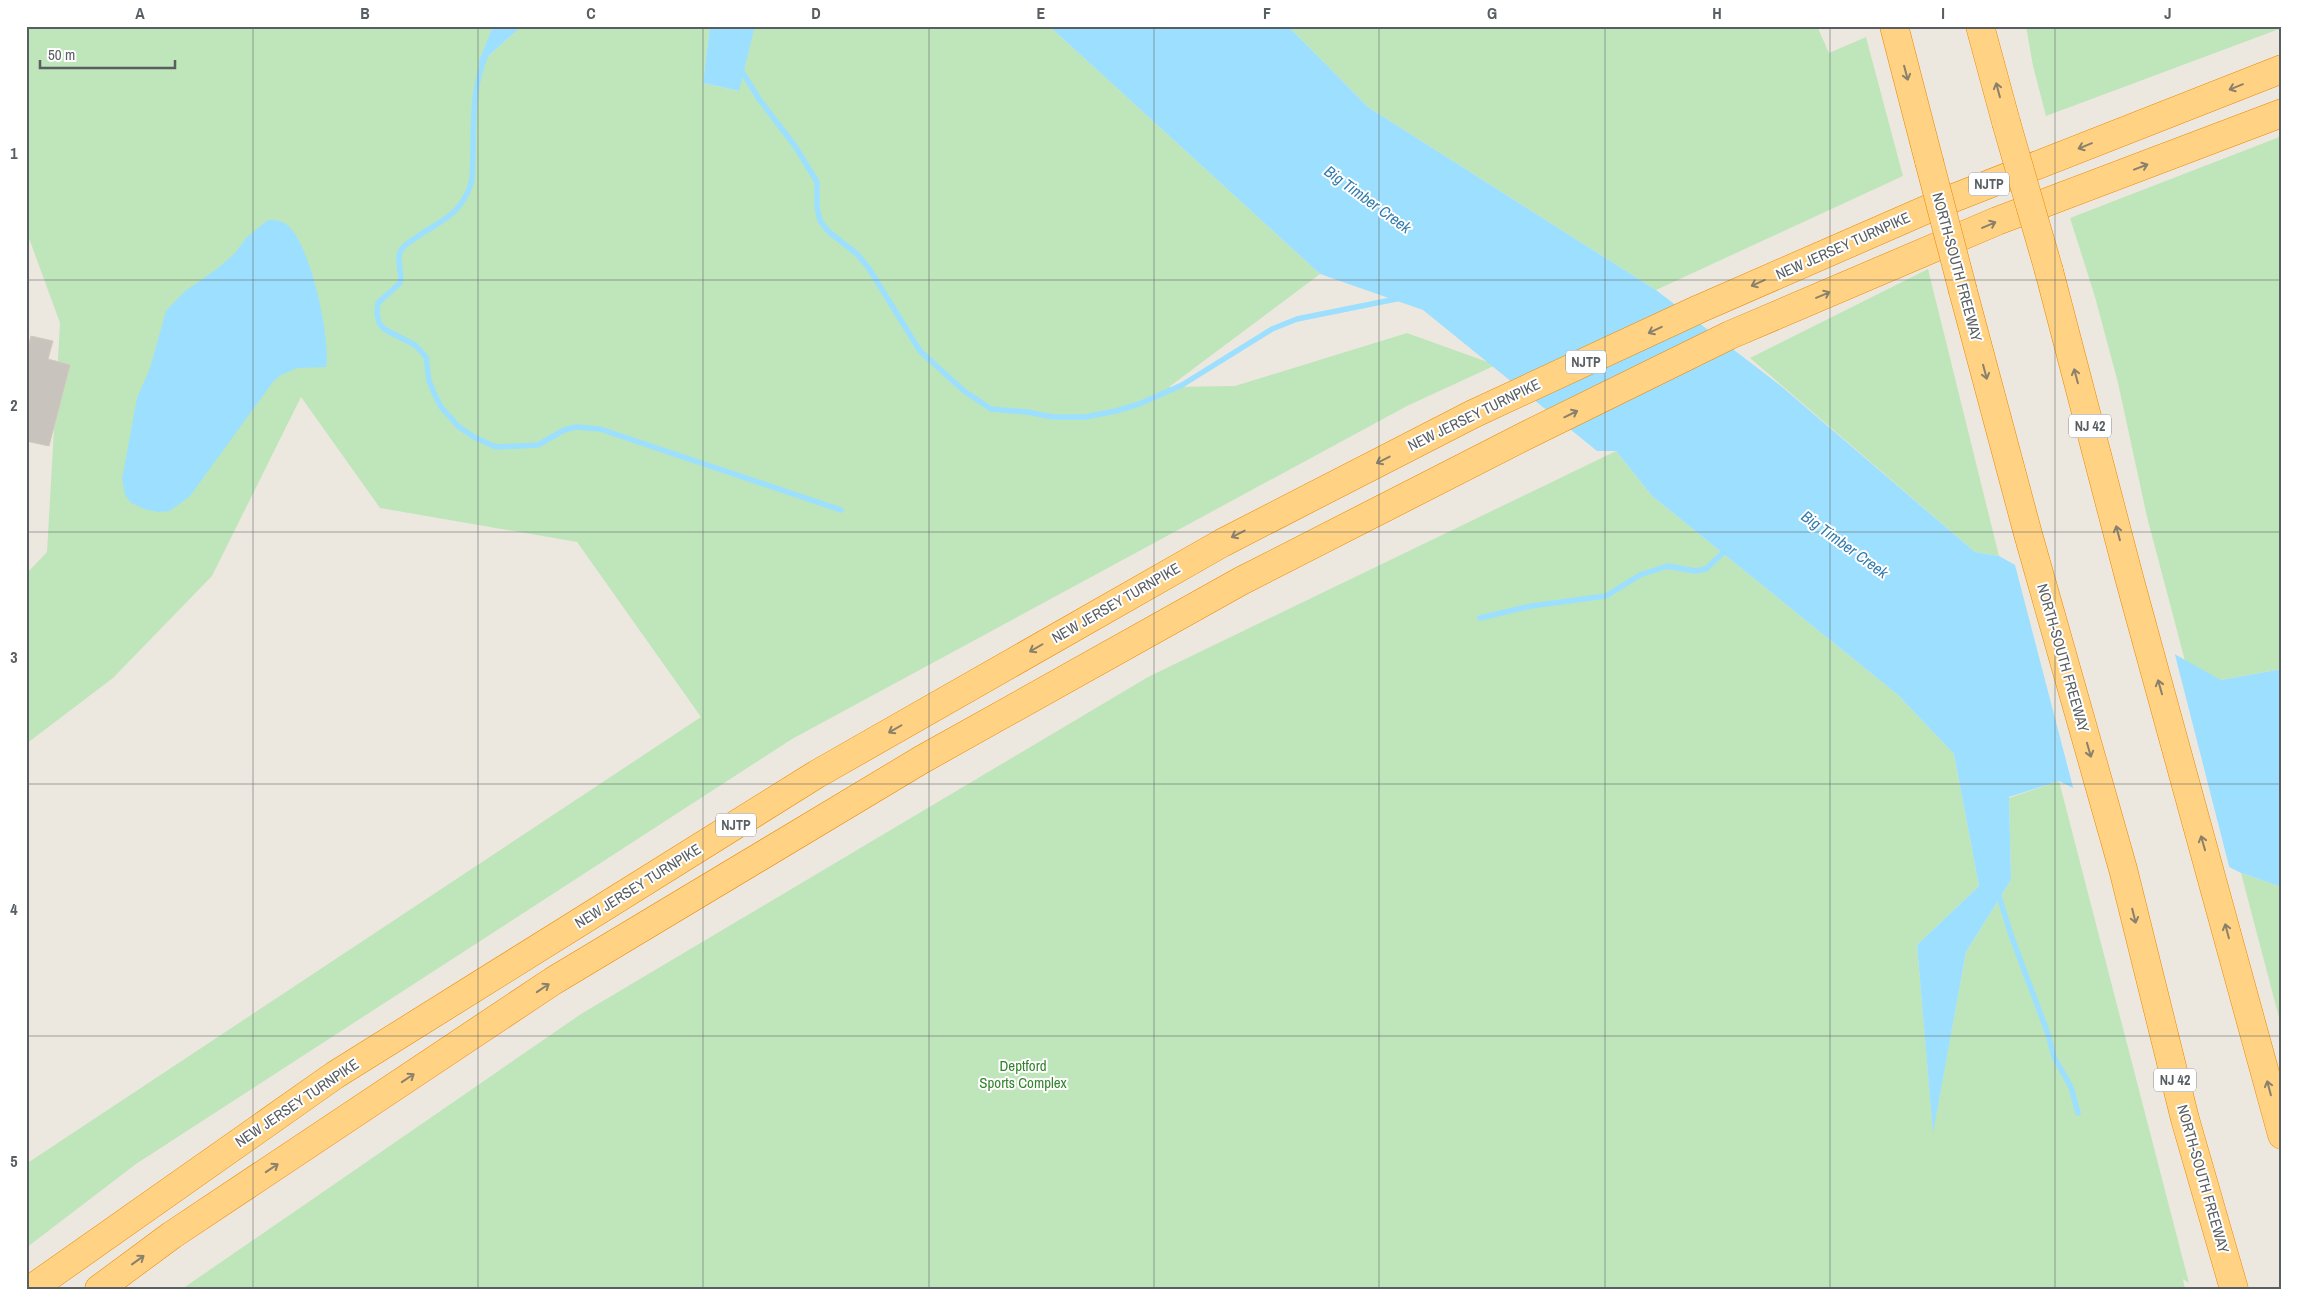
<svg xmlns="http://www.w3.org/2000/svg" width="2308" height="1315" font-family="'Archivo Narrow',sans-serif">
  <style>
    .green { fill: #bfe6ba }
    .water { fill: #9ddfff }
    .pier { fill: #ede8df }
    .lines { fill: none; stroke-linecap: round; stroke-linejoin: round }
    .stream { stroke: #9ddfff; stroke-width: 5.5 }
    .building { fill: #c8c3bd; stroke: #d2c9be }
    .highway-casing { stroke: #ec8800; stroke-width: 29 }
    .highway { stroke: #ffd284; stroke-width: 28 }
    .highway-bridge-casing { stroke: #ec8800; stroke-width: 29; stroke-linecap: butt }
    .highway-bridge { stroke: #ffd284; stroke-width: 28 }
    .oneway { stroke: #8a816c }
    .grid { fill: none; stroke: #585e62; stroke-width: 1; stroke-opacity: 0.55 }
    .labels { text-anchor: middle; stroke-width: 4; stroke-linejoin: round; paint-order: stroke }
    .shield { fill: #fff; stroke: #8a8e91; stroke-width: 1 }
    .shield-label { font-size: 14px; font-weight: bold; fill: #585e62 }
    .street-label { font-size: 15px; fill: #585e62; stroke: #fff }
    .park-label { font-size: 15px; fill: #34832e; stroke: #fff }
    .water-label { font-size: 16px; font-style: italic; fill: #347cad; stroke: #fff }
    .neatline { fill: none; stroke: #585e62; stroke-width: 2 }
    .grid-label { font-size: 16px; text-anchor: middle; font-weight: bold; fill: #585e62 }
  </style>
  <rect width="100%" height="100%" fill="#ede8df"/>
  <!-- green -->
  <path class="green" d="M26,26H493L478,65L522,26H710L703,83L738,91L755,26H1049L1320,274L1169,387L1235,386L1407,333L1496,365L1407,406L792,739L136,1164L26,1248V1164L701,717L577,542L380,508L301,397L212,576L113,678L26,744V574L47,552L60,323L26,230Z
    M1288,26H1817L1829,53L1866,37L1903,176L1656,290L1368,107Z
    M2026,26H2282V28L2046,116L2033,66Z
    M2282,136V669L2221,680L2185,661L2147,517L2118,383L2095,297L2070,218Z
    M1928,269L1999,556L1975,552L1750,358Z
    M1616,451L1652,496L1898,695L1954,754L1979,886L1917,945L1933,1130L1966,952L2011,880L2009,798L2059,781L2189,1283L2183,1279L2185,1289H182L581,1014L1148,677Z
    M2241,873L2282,887V1029Z"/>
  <!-- water -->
  <path class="water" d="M493,26H522L477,66Z
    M710,26H755L739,91L703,83Z
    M1049,26H1288L1368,107L1656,290L1781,386L1975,552L1999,556L2221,680L2282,669V887L2241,873L2059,781L2009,797L2011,880L1966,952L1933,1133L1917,945L1979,886L1954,754L1898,695L1652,496L1616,451H1597L1423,310L1320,274Z
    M268,220C274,220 281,220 286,224C310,241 331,338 326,367L297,368L281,375L273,382L190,496L170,511L159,512L147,510L131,503L125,495L122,479L137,398L150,368L166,311L184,292L218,268L234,254L247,237Z"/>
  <!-- pier -->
  <path class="pier" d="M2014,561L2174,651L2230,870L2074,791Z"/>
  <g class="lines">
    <!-- stream -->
    <path class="stream" d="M486,55C469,93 475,139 472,180C463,213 444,219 417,237C412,240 403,245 400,252C396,262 403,273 400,283L378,303L377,313L379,323L384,329L415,345L426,357L429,381L435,395L441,407L459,427L474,437L496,447L538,445L564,430L576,427L600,429L841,510
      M741,70L759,99L795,146L817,182V207L820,221L829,232L857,254L868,267L920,351L964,391L991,409L1027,412L1053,417H1085L1116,411L1139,404L1182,385L1272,329L1297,319L1401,298
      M1480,618L1531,606L1606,596L1640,575L1667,566L1695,571L1706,569L1727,549
      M1998,893L2011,935L2048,1034L2054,1057L2071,1087L2078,1113"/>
  </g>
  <!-- building -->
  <path class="building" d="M31,336L53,341L48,359L70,365L49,446L26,441V343L29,344Z"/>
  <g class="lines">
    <!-- highway casing -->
    <g class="highway-casing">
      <path id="highway" d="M1894,26L1929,161
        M1980,26L2006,122
        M2049,271L2130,581L2282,1135
        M1963,291L2028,534L2123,869L2185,1119L2234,1289
        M31,1289L335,1075L817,774L1222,543L1473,414L1699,309L1946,201L2282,69
        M99,1289L172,1235L553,981L921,760L1241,581L1527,435L1730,335L1997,221L2282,113"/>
    </g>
    <!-- highway -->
    <use href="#highway" class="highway"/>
    <!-- highway-bridge casing -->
    <g class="highway-bridge-casing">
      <path id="highway-bridge" d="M2006,122L2049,271
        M1929,161L1963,291"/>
    </g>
    <!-- highway-bridge -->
    <use href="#highway-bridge" class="highway-bridge"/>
  </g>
  <!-- one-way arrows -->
  <defs><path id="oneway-shaft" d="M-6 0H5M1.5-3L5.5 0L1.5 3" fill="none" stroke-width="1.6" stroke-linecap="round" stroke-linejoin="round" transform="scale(1.25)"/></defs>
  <g class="oneway">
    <use href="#oneway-shaft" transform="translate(1906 73) rotate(75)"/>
    <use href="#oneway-shaft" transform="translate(2236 87) rotate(158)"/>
    <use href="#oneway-shaft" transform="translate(1998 90) rotate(-105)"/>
    <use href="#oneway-shaft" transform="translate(2085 146) rotate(158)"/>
    <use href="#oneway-shaft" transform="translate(2141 167) rotate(-21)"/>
    <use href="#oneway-shaft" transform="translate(1989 225) rotate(-23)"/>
    <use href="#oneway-shaft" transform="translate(1758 283) rotate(156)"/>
    <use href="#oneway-shaft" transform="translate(1823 295) rotate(-23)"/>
    <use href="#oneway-shaft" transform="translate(1655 330) rotate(155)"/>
    <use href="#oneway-shaft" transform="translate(1985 372) rotate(75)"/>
    <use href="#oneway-shaft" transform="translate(2076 376) rotate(-105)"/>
    <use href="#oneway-shaft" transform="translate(1571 414) rotate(-26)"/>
    <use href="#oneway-shaft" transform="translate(1383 460) rotate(153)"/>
    <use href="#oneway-shaft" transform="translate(2118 533) rotate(-105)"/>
    <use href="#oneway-shaft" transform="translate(1238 534) rotate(153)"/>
    <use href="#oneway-shaft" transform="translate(1036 648) rotate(150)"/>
    <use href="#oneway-shaft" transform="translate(2160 687) rotate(-106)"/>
    <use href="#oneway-shaft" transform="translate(895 729) rotate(150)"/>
    <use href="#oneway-shaft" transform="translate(2089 750) rotate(74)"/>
    <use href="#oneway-shaft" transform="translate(2203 843) rotate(-106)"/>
    <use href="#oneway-shaft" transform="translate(2134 916) rotate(76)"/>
    <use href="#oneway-shaft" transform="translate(2227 931) rotate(-105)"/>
    <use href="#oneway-shaft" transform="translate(543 988) rotate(-34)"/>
    <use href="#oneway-shaft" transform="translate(408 1078) rotate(-34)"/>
    <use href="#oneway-shaft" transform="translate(2269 1088) rotate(-105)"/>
    <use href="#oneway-shaft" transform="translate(272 1168) rotate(-34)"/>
    <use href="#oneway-shaft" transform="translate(138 1260) rotate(-36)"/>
  </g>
  <!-- grid -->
  <path class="grid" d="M253,26V1289M478,26V1289M703,26V1289M929,26V1289M1154,26V1289M1379,26V1289M1605,26V1289M1830,26V1289M2055,26V1289M26,280H2282M26,532H2282M26,784H2282M26,1036H2282"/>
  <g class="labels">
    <!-- shield labels -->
    <g class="shield">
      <rect x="1969" y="172.5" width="40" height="23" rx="4"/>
      <rect x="1566" y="350.5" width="40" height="23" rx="4"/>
      <rect x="2069" y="414.5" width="42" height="23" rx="4"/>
      <rect x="716" y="813.5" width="40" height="23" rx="4"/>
      <rect x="2154" y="1068.5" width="42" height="23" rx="4"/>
    </g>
    <g class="shield-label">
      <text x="1989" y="189">NJTP</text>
      <text x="1586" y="367">NJTP</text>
      <text x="2090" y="431">NJ 42</text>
      <text x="736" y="830">NJTP</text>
      <text x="2175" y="1085">NJ 42</text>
    </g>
    <!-- street labels -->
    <g class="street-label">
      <text transform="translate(1843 246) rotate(-24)" y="5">NEW JERSEY TURNPIKE</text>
      <text transform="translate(1957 267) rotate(75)" y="5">NORTH-SOUTH FREEWAY</text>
      <text transform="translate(1474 415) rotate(-26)" y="5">NEW JERSEY TURNPIKE</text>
      <text transform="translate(1116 603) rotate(-30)" y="5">NEW JERSEY TURNPIKE</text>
      <text transform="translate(2063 658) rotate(74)" y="5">NORTH-SOUTH FREEWAY</text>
      <text transform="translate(638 886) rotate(-32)" y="5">NEW JERSEY TURNPIKE</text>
      <text transform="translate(297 1103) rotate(-34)" y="5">NEW JERSEY TURNPIKE</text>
      <text transform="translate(2203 1179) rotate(74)" y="5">NORTH-SOUTH FREEWAY</text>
    </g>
    <!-- park labels -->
    <g class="park-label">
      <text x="1023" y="1071">Deptford<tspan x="1023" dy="17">Sports Complex</tspan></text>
    </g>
    <!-- water labels -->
    <g class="water-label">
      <text transform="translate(1368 199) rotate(36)" y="6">Big Timber Creek</text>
      <text transform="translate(1845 544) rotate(36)" y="6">Big Timber Creek</text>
    </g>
  </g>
  <!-- border -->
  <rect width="2308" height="1315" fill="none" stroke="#ffffff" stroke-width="55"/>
  <!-- scale -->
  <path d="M40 60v8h135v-8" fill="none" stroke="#585e62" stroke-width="2.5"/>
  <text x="48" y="60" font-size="15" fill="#585e62" stroke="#ffffff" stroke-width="4" paint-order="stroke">50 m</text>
  <rect x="28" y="28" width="2252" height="1260" class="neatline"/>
  <g class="grid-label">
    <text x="140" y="19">A</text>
    <text x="365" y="19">B</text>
    <text x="591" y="19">C</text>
    <text x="816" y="19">D</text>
    <text x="1041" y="19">E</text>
    <text x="1267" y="19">F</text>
    <text x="1492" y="19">G</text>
    <text x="1717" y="19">H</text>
    <text x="1943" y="19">I</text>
    <text x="2168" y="19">J</text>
    <text x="14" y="159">1</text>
    <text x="14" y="411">2</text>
    <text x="14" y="663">3</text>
    <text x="14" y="915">4</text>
    <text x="14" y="1167">5</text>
  </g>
</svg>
